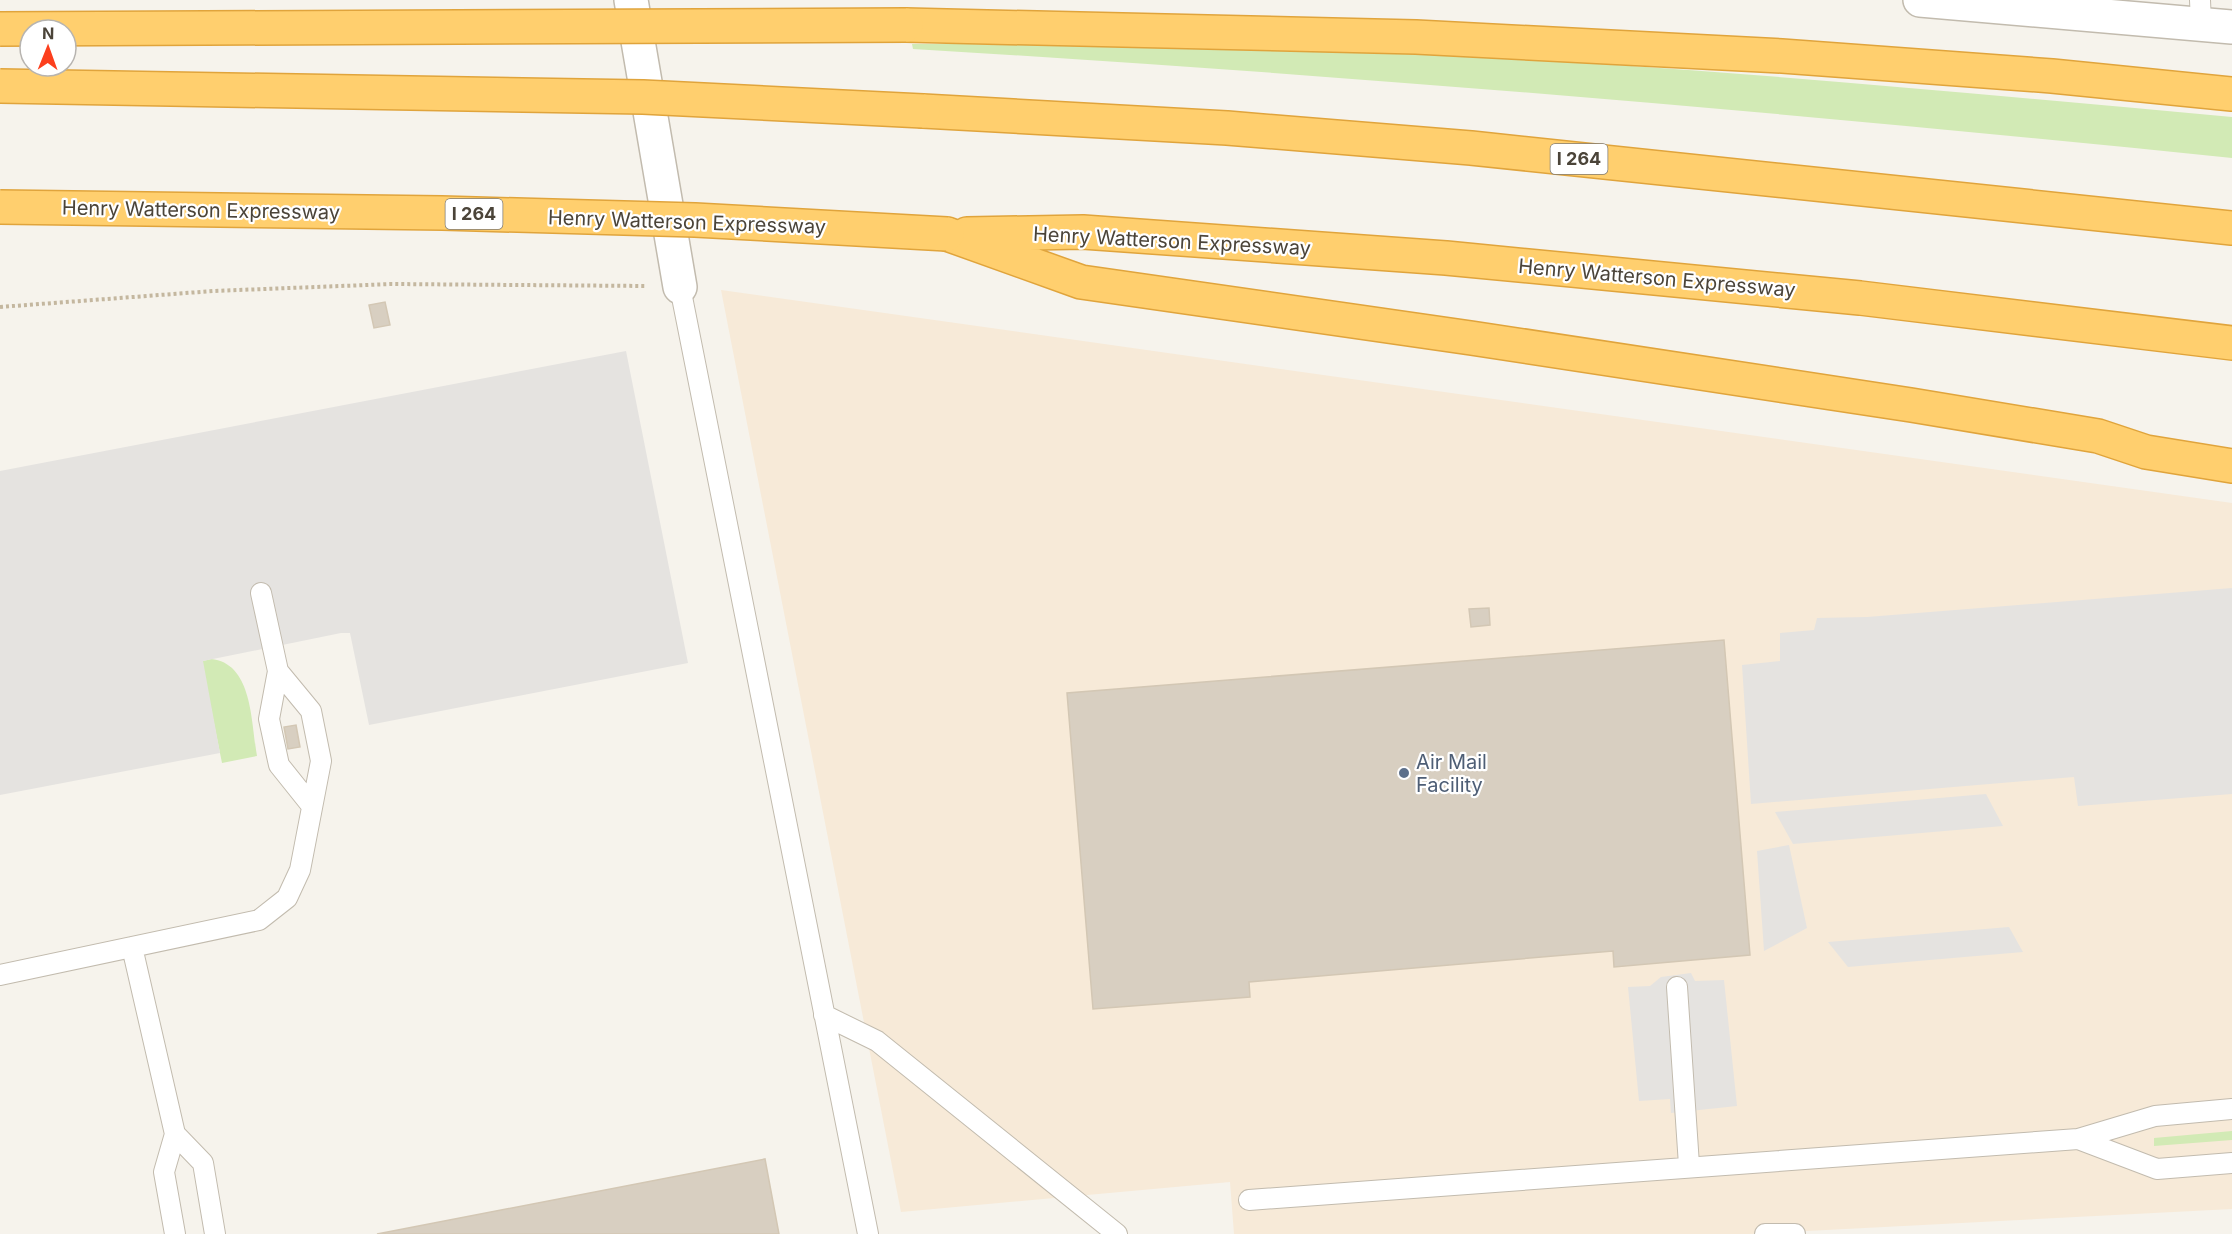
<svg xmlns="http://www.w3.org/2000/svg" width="2232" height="1234" font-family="Inter,sans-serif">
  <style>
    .commercial { fill: #f7ead8 }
    .green { fill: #d2eab5 }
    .parking { fill: #e5e3e0 }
    .building { fill: #d8cfc1; stroke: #d3c7b4; stroke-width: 1.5 }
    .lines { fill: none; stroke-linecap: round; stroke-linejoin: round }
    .service-casing { stroke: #c2bbae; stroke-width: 22 }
    .minor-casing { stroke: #c2bbae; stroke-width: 36 }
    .motorway-casing { stroke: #e0a43c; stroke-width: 36 }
    .path { stroke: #c4b79f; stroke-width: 4; stroke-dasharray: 3 3; stroke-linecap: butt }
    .service { stroke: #fff; stroke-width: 20 }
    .minor { stroke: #fff; stroke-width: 33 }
    .motorway { stroke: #ffcf6e; stroke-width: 33 }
    .motorway-bridge-casing { stroke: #e0a43c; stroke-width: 36; stroke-linecap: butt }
    .motorway-bridge { stroke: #ffcf6e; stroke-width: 33 }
    .service-dot { fill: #5c6f8a; stroke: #fff; stroke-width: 2 }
    .labels { text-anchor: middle; stroke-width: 4.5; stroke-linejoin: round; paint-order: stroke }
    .shield { fill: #fff; stroke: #817c74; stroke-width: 1.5 }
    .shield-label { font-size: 18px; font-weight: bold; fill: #4b4439 }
    .street-label { font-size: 20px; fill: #4b4439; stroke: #fff }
    .service-label { font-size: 20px; fill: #4e5e75; stroke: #fff; text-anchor: start }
  </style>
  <rect width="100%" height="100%" fill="#f6f3ec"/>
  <!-- commercial -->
  <path class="commercial" d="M721,290L2232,503V1209L1749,1234H1234L1230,1182L901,1212Z"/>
  <!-- green -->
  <path class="green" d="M912,44C1142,44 1373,50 1603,64C1813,78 2022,98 2232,117V158C1793,113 1353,75 913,49Z
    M211,659C253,663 251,723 257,756L222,763L203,669V661Z
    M2232,1131V1140L2154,1146V1138Z"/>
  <!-- parking -->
  <path class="parking" d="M626,351L688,663L369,725L350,633H341L203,661L220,753L0,795V471Z
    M2232,588V794L2078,806L2074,777L1751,804L1742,665L1780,661V633L1814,630L1817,618L1867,617Z
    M1986,794L2003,826L1793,844L1775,812Z
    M1789,845L1807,928L1764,951L1757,851Z
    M2009,927L2023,952L1848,967L1828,942Z
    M1691,973L1695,981L1724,980L1737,1106L1671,1113L1670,1099L1639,1101L1628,987L1650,986L1661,977Z"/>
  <!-- building -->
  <path class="building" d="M385,302L390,325L374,328L369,305Z
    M1489,608L1490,625L1471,627L1469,609Z
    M1724,640L1750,955L1614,967L1613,951L1249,982L1250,997L1093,1009L1067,693Z
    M296,725L300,747L288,749L284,727Z
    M765,1159L779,1234H377Z"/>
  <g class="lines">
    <!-- service casing -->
    <g class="service-casing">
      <path id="service" d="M2200,0L2201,23
        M680,287L868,1234
        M261,593L278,671L269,719L279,765L311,805
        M132,947L175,1134L164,1172L175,1234
        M0,975L259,920L287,898L300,870L321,761L311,711L278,671
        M1677,987L1689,1165
        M824,1015L877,1041L1117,1234
        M175,1134L203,1163L215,1234
        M2078,1139L2157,1169L2232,1163
        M1249,1200L2078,1139L2155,1116L2232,1109
        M1765,1234H1795"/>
    </g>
    <!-- minor casing -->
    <g class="minor-casing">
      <path id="minor" d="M631,0L680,287
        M1920,0L2232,27"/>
    </g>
    <!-- motorway casing -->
    <g class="motorway-casing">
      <path id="motorway" d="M906,25L1416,37L1782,56L2052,76L2232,94
        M923,111L1227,128L1471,148L2232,228
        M947,234L1081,282L1471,338L1911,405L2098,436L2146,452L2232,466
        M967,234L1083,232L1446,258L1860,298L2232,343"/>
    </g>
    <!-- path -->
    <path class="path" d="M0,307L213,291L392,284L646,286"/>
    <!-- service -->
    <use href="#service" class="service"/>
    <!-- minor -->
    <use href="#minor" class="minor"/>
    <!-- motorway -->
    <use href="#motorway" class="motorway"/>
    <!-- motorway-bridge casing -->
    <g class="motorway-bridge-casing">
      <path id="motorway-bridge" d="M0,29L906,25
        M0,86L643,97L923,111
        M0,207L442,213L695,220L947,234"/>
    </g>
    <!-- motorway-bridge -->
    <use href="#motorway-bridge" class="motorway-bridge"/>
  </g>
  <!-- markers -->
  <circle class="service-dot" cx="1404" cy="773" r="6"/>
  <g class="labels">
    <!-- shield labels -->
    <g class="shield">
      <rect x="1550.5" y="144" width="57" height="30" rx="4.5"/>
      <rect x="445.5" y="199" width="57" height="30" rx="4.5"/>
    </g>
    <g class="shield-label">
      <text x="1579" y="165">I 264</text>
      <text x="474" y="220">I 264</text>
    </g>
    <!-- street labels -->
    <g class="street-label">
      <text transform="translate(201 210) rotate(1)" y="7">Henry Watterson Expressway</text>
      <text transform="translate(687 222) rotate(2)" y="7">Henry Watterson Expressway</text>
      <text transform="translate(1172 241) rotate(3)" y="7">Henry Watterson Expressway</text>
      <text transform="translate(1657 278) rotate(5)" y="7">Henry Watterson Expressway</text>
    </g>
    <!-- service labels -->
    <g class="service-label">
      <text x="1416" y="769">Air Mail<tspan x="1416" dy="23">Facility</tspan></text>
    </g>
  </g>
  <!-- north arrow -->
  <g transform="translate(48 48) rotate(1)"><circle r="28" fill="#ffffff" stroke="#b7b4b0" stroke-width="1.5"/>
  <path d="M0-4.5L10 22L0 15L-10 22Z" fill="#fc3f1d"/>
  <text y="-9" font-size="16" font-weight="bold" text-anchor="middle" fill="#4b4439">N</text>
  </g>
</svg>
